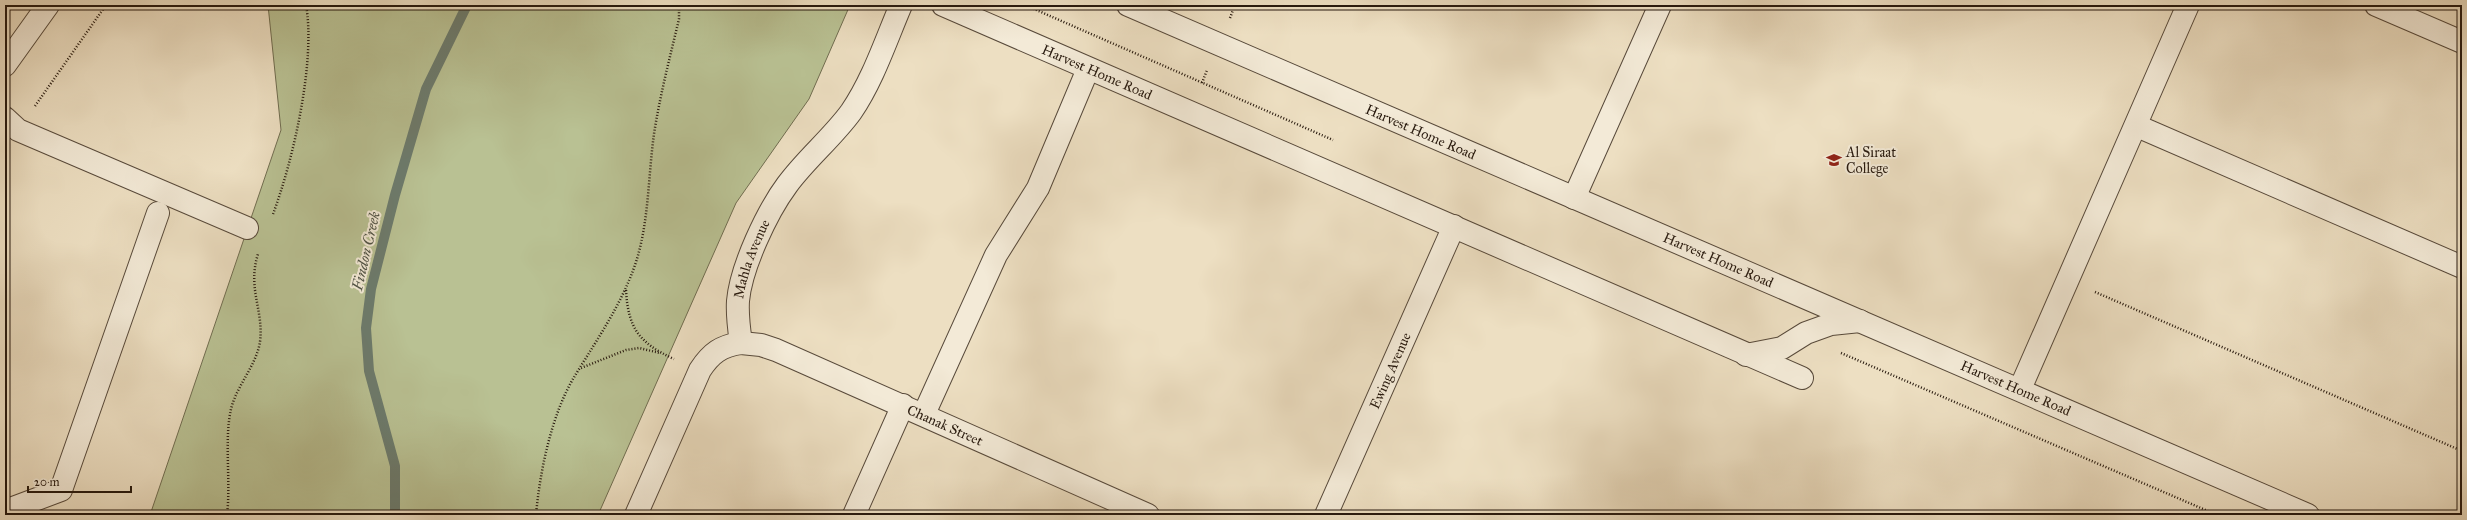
<svg xmlns="http://www.w3.org/2000/svg" width="2467" height="520" font-family="'IM FELL Great Primer',serif">
  <style>
    .park { fill: #b9c193; stroke: #706d50 }
    .lines { fill: none; stroke-linecap: round; stroke-linejoin: round }
    .stream { stroke: #6c7b6d; stroke-width: 10 }
    .minor-casing { stroke: #584a3b; stroke-width: 24 }
    .path { stroke: #27190e; stroke-width: 2.5; stroke-dasharray: 1 2; stroke-linecap: butt }
    .minor { stroke: #f3ead7; stroke-width: 22 }
    .labels { text-anchor: middle; stroke-width: 4; stroke-linejoin: round; paint-order: stroke }
    .street-label { font-size: 14px; fill: #27190e; stroke: #f3ead7 }
    .poi-label { font-size: 14px; fill: #27190e; stroke: #f3ead7; text-anchor: start }
    .water-label { font-size: 15px; font-style: italic; fill: #4f5245; stroke: #f3ead7 }
  </style>
  <rect width="100%" height="100%" fill="#eddfc2"/>
  <filter id="stains"><feTurbulence type="fractalNoise" baseFrequency=".005" numOctaves="4"/><feColorMatrix values="0 0 0 0 .2 0 0 0 0 .09 0 0 0 0 .02 0 0 0 .5 -.17"/></filter>
  <radialGradient id="worn" r=".72"><stop offset=".6" stop-color="#630" stop-opacity="0"/><stop offset="1" stop-color="#630" stop-opacity=".3"/></radialGradient>
  <!-- park -->
  <path class="park" d="M268,5H850L809,99L736,203L598,515H150L281,130Z"/>
  <g class="lines">
    <!-- stream -->
    <path class="stream" d="M395,515V466L369,371L366,328L371,289L395,195L426,89L467,5"/>
    <!-- minor casing -->
    <g class="minor-casing">
      <g id="minor">
        <path id="s1" d="M943,5L1802,378"/>
        <path id="s2" d="M1128,5C1521,176 1915,343 2308,515"/>
        <path d="M2376,5L2462,42"/>
        <path d="M5,65L48,5"/>
        <path d="M5,118L18,130L247,228"/>
        <path d="M2137,126L2462,267"/>
        <path d="M1574,198L1660,5"/>
        <path id="s3" d="M741,343L761,345L776,350L1148,515"/>
        <path d="M1746,355L1782,348L1806,333L1831,324L1860,321"/>
        <path d="M2020,389L2188,5"/>
        <path d="M924,414L996,255L1038,188L1088,69"/>
        <path d="M5,511L61,490L158,213"/>
        <path id="s4" d="M636,515L700,370C711,353 721,346 741,343C739,329 737,316 738,301C741,267 767,212 787,185C806,159 832,138 851,112C873,80 886,40 901,5"/>
        <path d="M854,515L903,405"/>
        <path id="s5" d="M1326,515L1454,226"/>
      </g>
    </g>
    <!-- path -->
    <path class="path" d="M1025,5L1333,140
      M1230,18L1235,5
      M1202,83L1207,70
      M35,106L106,5
      M273,214C293,161 316,61 306,5
      M626,290C628,328 639,343 674,359
      M2095,292L2462,451
      M1841,353L2217,515
      M581,368L626,350L639,348L660,353
      M227,515C231,481 224,440 231,409C237,385 256,366 260,342C264,310 247,289 258,254
      M536,515C540,470 552,412 576,374C598,338 621,305 635,265C649,224 648,177 654,134C660,95 670,57 679,19V5"/>
    <!-- minor -->
    <use href="#minor" class="minor"/>
  </g>
  <!-- icons -->
  <defs>
    <g id="school-bare" transform="scale(1.2)"><path d="M0-5L7-2L0 1L-7-2ZM-4 1L0 2.5L4 1V4Q0 6-4 4Z" fill="#8f2418" stroke="#f3ead7" stroke-width="2.5" paint-order="stroke"/></g>
  </defs>
  <g fill-rule="evenodd">
    <use href="#school-bare" x="1834" y="160"/>
  </g>
  <g class="labels">
    <!-- street labels -->
    <g class="street-label">
      <text dy="5" stroke="none"><textPath href="#s1" startOffset="168">Harvest Home Road</textPath></text>
      <text dy="5" stroke="none"><textPath href="#s2" startOffset="319">Harvest Home Road</textPath></text>
      <text dy="5" stroke="none"><textPath href="#s4" startOffset="296">Mahla Avenue</textPath></text>
      <text dy="5" stroke="none"><textPath href="#s2" startOffset="643">Harvest Home Road</textPath></text>
      <text dy="5" stroke="none"><textPath href="#s5" startOffset="158">Ewing Avenue</textPath></text>
      <text dy="5" stroke="none"><textPath href="#s2" startOffset="967">Harvest Home Road</textPath></text>
      <text dy="5" stroke="none"><textPath href="#s3" startOffset="221">Chanak Street</textPath></text>
    </g>
    <!-- poi labels -->
    <g class="poi-label">
      <text x="1846" y="157">Al Siraat<tspan x="1846" dy="16">College</tspan></text>
    </g>
    <!-- water labels -->
    <g class="water-label">
      <text transform="translate(366 251) rotate(-77)" y="5">Findon Creek</text>
    </g>
  </g>
  <!-- margin -->
  <rect width="2467" height="520" fill="none" stroke="#eddfc2" stroke-width="20"/>
  <rect x="6" y="6" width="2455" height="508" fill="none" stroke="#27190e" stroke-width="2"/>
  <rect x="10" y="10" width="2447" height="500" fill="none" stroke="#27190e"/>
  <!-- scale -->
  <path d="M28 486v6h103v-6" fill="none" stroke="#27190e" stroke-width="2"/>
  <text x="34" y="486" font-size="12" fill="#27190e" stroke="#f3ead7" stroke-width="3" paint-order="stroke">20 m</text>
  <rect width="100%" height="100%" filter="url(#stains)"/>
  <rect width="100%" height="100%" fill="url(#worn)"/>
</svg>
